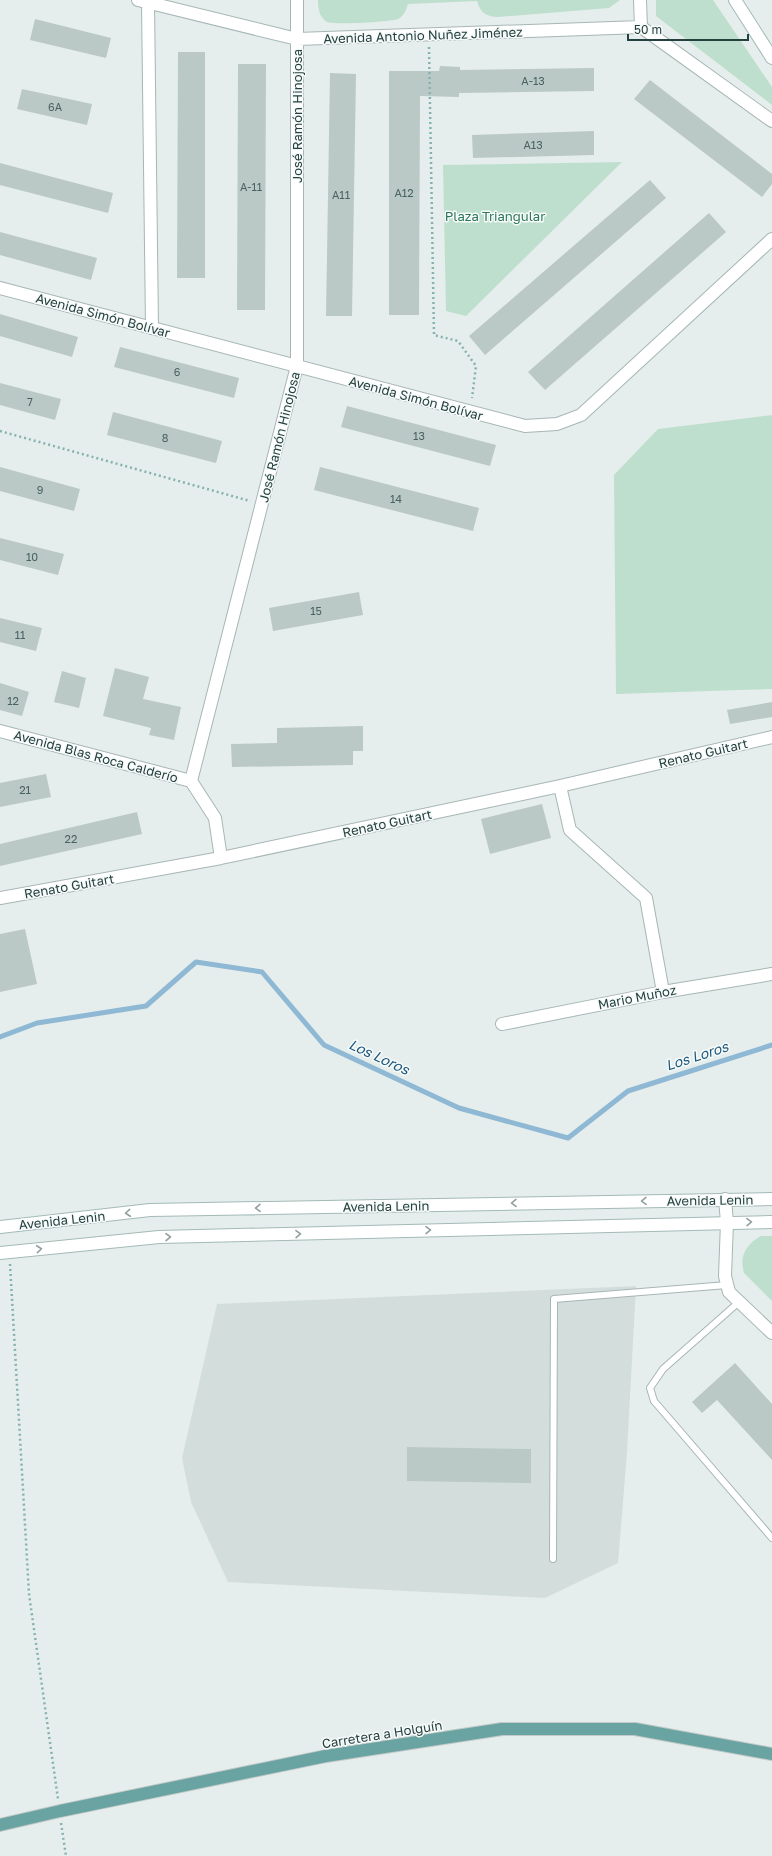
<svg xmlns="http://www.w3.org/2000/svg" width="772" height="1856" font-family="'Golos Text',sans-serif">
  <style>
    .built { fill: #d3dedc }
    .green { fill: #bedfce }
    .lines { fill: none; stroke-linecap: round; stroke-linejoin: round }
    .stream { stroke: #8eb8d3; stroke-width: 5 }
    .building { fill: #bac9c6 }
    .service-casing { stroke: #a7b6b5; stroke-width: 8 }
    .minor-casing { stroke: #a7b6b5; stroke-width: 14 }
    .tertiary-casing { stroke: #a7b6b5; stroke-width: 14 }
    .secondary-casing { stroke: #a3bab7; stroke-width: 14 }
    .primary-casing { stroke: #c2cac9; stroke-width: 14 }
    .path { stroke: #85b2ae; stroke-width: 2.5; stroke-dasharray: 2 3; stroke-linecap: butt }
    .service { stroke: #fff; stroke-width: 6 }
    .minor { stroke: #fff; stroke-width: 12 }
    .tertiary { stroke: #fff; stroke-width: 12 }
    .secondary { stroke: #fff; stroke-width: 12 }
    .primary { stroke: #6aa4a2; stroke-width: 12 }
    .oneway { stroke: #92a09f }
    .labels { text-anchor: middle; stroke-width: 3; stroke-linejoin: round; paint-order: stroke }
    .number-label { font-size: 11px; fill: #4a6261 }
    .street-label { font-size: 13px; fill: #24403f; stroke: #f6faf9 }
    .park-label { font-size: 13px; fill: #2d785b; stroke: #f6faf9 }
    .water-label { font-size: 14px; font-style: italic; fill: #1d587d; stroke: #f6faf9 }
  </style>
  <rect width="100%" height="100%" fill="#e5eeec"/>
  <!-- built -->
  <path class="built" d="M636,1286L627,1453L618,1563L545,1598L228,1582L191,1502L182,1458L217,1304Z"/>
  <!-- green -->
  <path class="green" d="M318,0H620L609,8L498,17C486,17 480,12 477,1L408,4C406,10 404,16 398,19C391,22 333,25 327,22C319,17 318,8 318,0Z
    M656,0H713L772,87V105L656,16Z
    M622,162L466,316L446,311L443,165Z
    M772,415V689L616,694L614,475L658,429Z
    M761,1236H772V1301L744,1273C739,1257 746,1244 761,1236Z"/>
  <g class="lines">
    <!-- stream -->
    <path class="stream" d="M0,1037L37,1023L146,1006L196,962L262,972L324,1045L459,1108L568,1138L628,1091L772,1045"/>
  </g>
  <!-- building -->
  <path class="building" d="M35,19L111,38L106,58L30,40Z
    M178,52H205V278H177Z
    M238,64H266L265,310H237Z
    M440,66L460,67V70L594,68V91L459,93V97L420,96L419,315H389V71H439Z
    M330,73L356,74L352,316H326Z
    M650,80L772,174V184L762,197L634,99Z
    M22,89L92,104L87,125L17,109Z
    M594,131V155L473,158L472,135Z
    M0,163L113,193L108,213L0,185Z
    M650,180L666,198L485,355L469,336Z
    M709,213L726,232L545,390L528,372Z
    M0,232L97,258L91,280L0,255Z
    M0,314L78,337L72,357L0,336Z
    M120,347L239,378L234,398L114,367Z
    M0,383L61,399L55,420L0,405Z
    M347,406L496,445L490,466L341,427Z
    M113,412L222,441L216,463L107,435Z
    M0,467L80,489L74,511L0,491Z
    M320,467L479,508L473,531L314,490Z
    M0,538L64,554L58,575L0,560Z
    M359,592L363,615L273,631L269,608Z
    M0,618L42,628L36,651L0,642Z
    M115,668L149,677L143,699L181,707L174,740L149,735L151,728L103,716Z
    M62,671L86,678L79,708L54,702Z
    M0,683L29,692L22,716L0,710Z
    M772,702V717L730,724L727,710Z
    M363,726V751H353V765L232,767L231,744L277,743V728Z
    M46,774L51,797L0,807V783Z
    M542,804L551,838L490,854L481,819Z
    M137,812L142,834L0,866V844Z
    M25,929L37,984L0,992V934Z
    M735,1363L772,1404V1460L717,1400L702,1413L692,1402Z
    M407,1447L531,1449V1483L407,1481Z"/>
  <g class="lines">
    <!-- service casing -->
    <g class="service-casing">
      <path id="service" d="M739,1302L663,1369L650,1388L654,1401L772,1538
        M553,1559L554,1299L727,1285"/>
    </g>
    <!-- minor casing -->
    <g class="minor-casing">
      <path id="minor" d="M138,0L297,39L641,27
        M640,0L641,27
        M148,3L152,328
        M641,27L772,121
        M0,731L191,781
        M560,786L570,830L646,898L663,992
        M221,858L215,818L191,781L297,366V0
        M0,898L221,858L560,786L772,737
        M502,1024L663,992L772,974
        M725,1199L727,1222L725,1276L729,1292L772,1333"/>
    </g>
    <!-- tertiary casing -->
    <g class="tertiary-casing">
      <path id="tertiary" d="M0,288L525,426L557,424L581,415L772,239"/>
    </g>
    <!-- secondary casing -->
    <g class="secondary-casing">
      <path id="secondary" d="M735,0L772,58
        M0,1227L150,1210L772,1199
        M0,1253L159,1237L772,1222"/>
    </g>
    <!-- primary casing -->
    <g class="primary-casing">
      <path id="primary" d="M0,1825L60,1811L326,1756L502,1729H635L772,1754"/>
    </g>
    <!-- path -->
    <path class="path" d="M429,47L434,335L458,341L476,366L472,398
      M0,431L250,501
      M10,1264L29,1594L58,1799
      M61,1823L66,1856"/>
    <!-- service -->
    <use href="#service" class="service"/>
    <!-- minor -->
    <use href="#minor" class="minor"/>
    <!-- tertiary -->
    <use href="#tertiary" class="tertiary"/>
    <!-- secondary -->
    <use href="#secondary" class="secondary"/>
    <!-- primary -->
    <use href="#primary" class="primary"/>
  </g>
  <!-- one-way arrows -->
  <defs><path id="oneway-chevron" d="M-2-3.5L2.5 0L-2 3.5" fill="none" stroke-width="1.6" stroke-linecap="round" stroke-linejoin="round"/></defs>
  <g class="oneway">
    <use href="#oneway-chevron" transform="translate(644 1201) rotate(179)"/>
    <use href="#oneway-chevron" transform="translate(514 1203) rotate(179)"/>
    <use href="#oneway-chevron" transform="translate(258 1208) rotate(179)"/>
    <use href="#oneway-chevron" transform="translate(128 1213) rotate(174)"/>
    <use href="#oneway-chevron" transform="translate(749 1222) rotate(-1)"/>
    <use href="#oneway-chevron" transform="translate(428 1230) rotate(-1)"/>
    <use href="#oneway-chevron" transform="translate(298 1234) rotate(-1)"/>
    <use href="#oneway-chevron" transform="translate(168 1237) rotate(-1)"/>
    <use href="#oneway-chevron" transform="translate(39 1249) rotate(-6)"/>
  </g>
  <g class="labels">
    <!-- number labels -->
    <g class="number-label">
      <text x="533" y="85">A-13</text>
      <text x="55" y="111">6A</text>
      <text x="533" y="149">A13</text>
      <text x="251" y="191">A-11</text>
      <text x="404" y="197">A12</text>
      <text x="341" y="199">A11</text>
      <text x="177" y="376">6</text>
      <text x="30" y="406">7</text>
      <text x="419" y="440">13</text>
      <text x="165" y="442">8</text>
      <text x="40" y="494">9</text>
      <text x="396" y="503">14</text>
      <text x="32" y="561">10</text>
      <text x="316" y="615">15</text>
      <text x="20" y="639">11</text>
      <text x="13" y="705">12</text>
      <text x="25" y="794">21</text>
      <text x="71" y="843">22</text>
    </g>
    <!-- street labels -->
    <g class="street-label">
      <text transform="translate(423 35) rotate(-2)" y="5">Avenida Antonio Nuñez Jiménez</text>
      <text transform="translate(297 116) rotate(-90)" y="5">José Ramón Hinojosa</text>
      <text transform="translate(103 315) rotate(15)" y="5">Avenida Simón Bolívar</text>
      <text transform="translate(416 398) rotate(15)" y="5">Avenida Simón Bolívar</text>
      <text transform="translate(279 437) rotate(-76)" y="5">José Ramón Hinojosa</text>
      <text transform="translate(703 753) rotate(-13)" y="5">Renato Guitart</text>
      <text transform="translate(96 756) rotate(15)" y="5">Avenida Blas Roca Calderío</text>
      <text transform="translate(387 823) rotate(-12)" y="5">Renato Guitart</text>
      <text transform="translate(69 886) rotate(-10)" y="5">Renato Guitart</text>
      <text transform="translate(637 997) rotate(-11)" y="5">Mario Muñoz</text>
      <text transform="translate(710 1200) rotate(-1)" y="5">Avenida Lenin</text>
      <text transform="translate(386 1206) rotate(-1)" y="5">Avenida Lenin</text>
      <text transform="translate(62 1220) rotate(-6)" y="5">Avenida Lenin</text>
      <text transform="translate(382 1734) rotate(-9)" y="5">Carretera a Holguín</text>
    </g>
    <!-- park labels -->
    <g class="park-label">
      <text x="495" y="221">Plaza Triangular</text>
    </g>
    <!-- water labels -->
    <g class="water-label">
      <text transform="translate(697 1056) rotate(-18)" y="5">Los Loros</text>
      <text transform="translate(379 1057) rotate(25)" y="5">Los Loros</text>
    </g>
  </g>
  <!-- scale -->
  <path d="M628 34v6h120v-6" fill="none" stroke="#24403f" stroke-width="2"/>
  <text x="634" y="34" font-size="12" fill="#24403f" stroke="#f6faf9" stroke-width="3" paint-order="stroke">50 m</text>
</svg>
